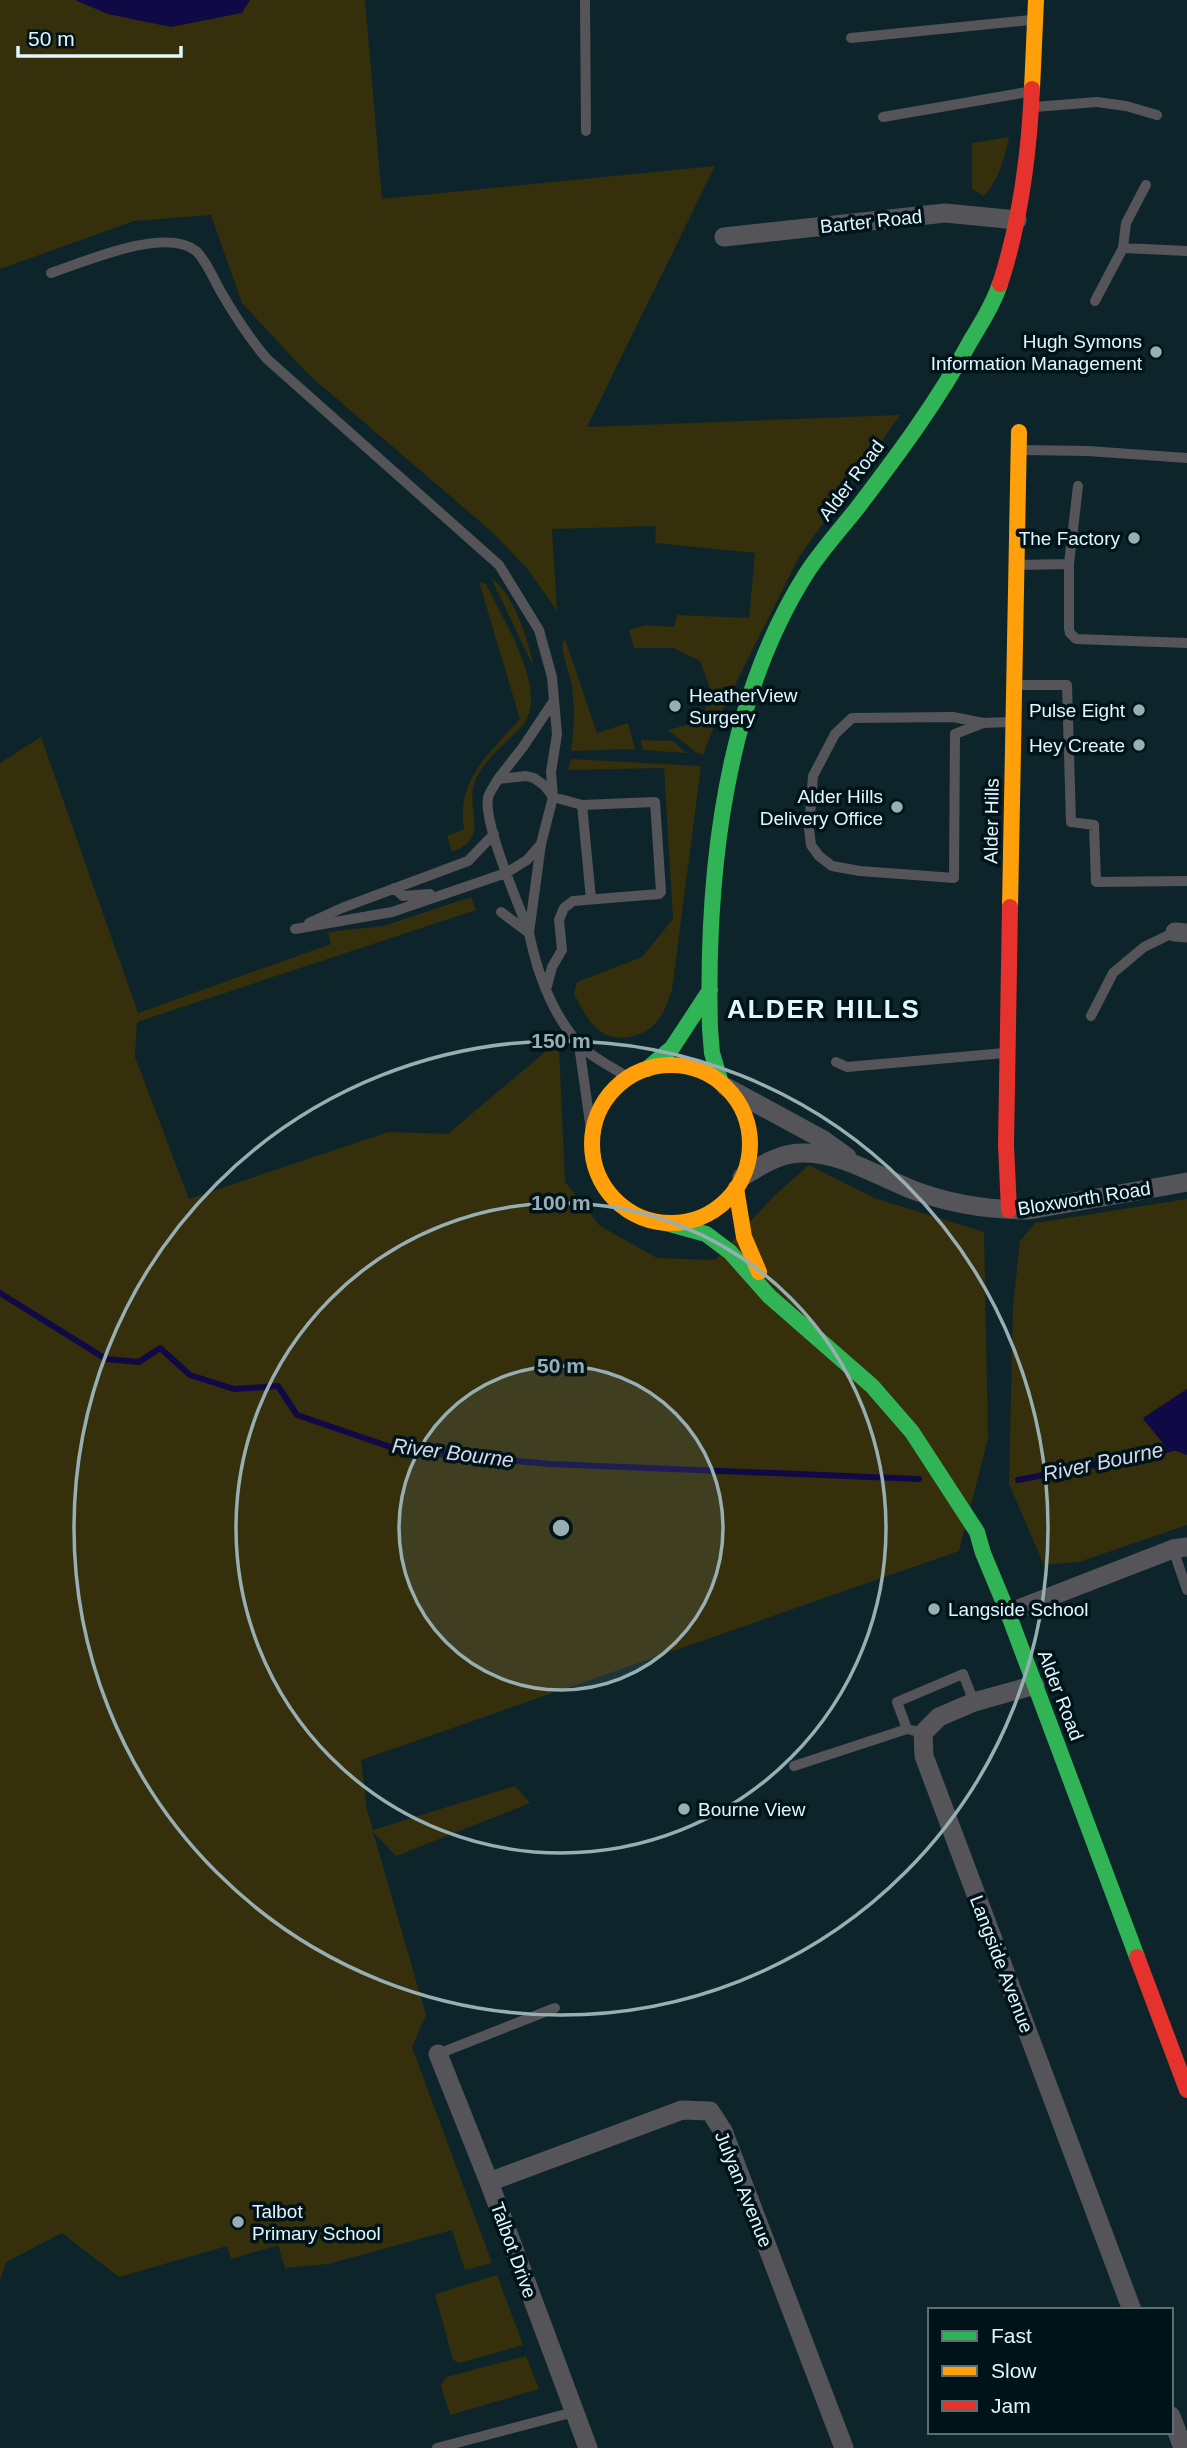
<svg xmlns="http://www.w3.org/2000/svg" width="1187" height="2448" font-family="Arial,sans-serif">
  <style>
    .green { fill: #352f0c }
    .water { fill: #0f0a45 }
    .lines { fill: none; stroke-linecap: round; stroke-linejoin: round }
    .stream { stroke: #0f0a45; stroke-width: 6 }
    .lane { stroke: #555458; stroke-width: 10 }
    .street { stroke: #555458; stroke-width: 19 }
    .fast { stroke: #30b455; stroke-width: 16 }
    .slow { stroke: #ff9f0a; stroke-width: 16 }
    .jam { stroke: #e5322d; stroke-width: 16 }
    .ring { fill: none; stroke: #97aeb3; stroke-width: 3.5 }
    .poi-dot { fill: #97aeb3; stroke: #001319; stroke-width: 2.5 }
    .labels { text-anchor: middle; stroke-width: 7; stroke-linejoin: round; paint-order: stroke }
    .street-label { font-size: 19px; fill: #e1f7fd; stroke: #001319 }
    .poi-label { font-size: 19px; fill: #e1f7fd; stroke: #001319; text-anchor: end }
    .water-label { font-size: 21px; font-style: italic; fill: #d4d9ed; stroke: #001319 }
    .district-label { font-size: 26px; font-weight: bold; letter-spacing: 2px; fill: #e1f7fd; stroke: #001319 }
    .centre { fill: #97aeb3; stroke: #001319; stroke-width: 3.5 }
    .ring-label { font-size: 21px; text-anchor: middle; font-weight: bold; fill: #97aeb3; stroke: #001319; stroke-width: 7; stroke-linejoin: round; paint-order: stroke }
  </style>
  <rect width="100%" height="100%" fill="#0d252a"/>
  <!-- green -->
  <path class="green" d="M0,0H365L382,199L715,166L587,427L900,415L799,557L713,729L703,755L696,752L668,730L701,721L711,691L700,661L673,648H634L629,630L645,625L674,627L677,615L749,618L755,553L655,543L656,526L552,529L557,611L526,567L490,530L308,374L242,303L211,215L134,221L0,269Z
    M1009,137C1004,161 999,178 984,196L972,189V143Z
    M491,578C512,591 530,642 533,666Z
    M479,582L486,584C502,618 551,693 522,726C506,744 481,761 474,784C466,813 491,837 452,852L447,836L464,829C456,779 490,753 520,719Z
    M565,639L597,733L628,723L635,749L571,751C574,729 575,710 572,688C570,673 563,659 562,644Z
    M41,737L138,1013L331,944L328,932L384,926L471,897L476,910L137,1022L135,1057L189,1199L388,1132L448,1134L545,1052L559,1047L565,1182L600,1226L657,1258L715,1260L774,1196L809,1165L874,1198L984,1232L988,1439L959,1551L361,1760L367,1810L373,1830L515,1786L530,1803L396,1856L373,1832L426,2015L412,2047L492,2263L465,2270L452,2230L328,2264L285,2268L278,2245L231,2259L227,2246L119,2277L62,2233L6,2262L0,2280V763Z
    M641,740L673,741L686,753L643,750Z
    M571,759L701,766L672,990C668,1001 665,1011 658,1020C644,1039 612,1045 595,1027C586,1018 580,1004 574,994L577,982L642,957L673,919L664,768L568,770Z
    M1187,1199V1389L1143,1419L1166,1447L1187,1455V1525L1079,1562L1044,1565L1009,1484L1013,1306L1020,1241L1035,1223Z
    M497,2275L523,2345L460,2363L453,2360L435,2294Z
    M526,2356L539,2389L450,2415L441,2386L446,2377Z"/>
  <!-- water -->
  <path class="water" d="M75,0H250L242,13L171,27L108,14Z
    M1187,1389V1455L1166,1447L1143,1418Z"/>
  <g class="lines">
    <!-- stream -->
    <path class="stream" d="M0,1293L106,1359L139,1362L160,1348L190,1375L234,1389L278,1386L297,1415L402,1451L550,1464L919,1479
      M1018,1480L1152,1454L1187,1444"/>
    <!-- lane -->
    <path class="lane" d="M585,0L586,131
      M851,38L1031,20
      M1034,107L1097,102L1126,106L1157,115
      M883,117L1027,92
      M1123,248L1126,223L1146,185
      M51,273C84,262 166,226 196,251C206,260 214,280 221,292C235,316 249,338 267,359L499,565L539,630L552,677L557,734L551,772L553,797L541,844L529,933
      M1095,301L1123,248L1187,251
      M1022,450L1088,451L1187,458
      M1069,564L1078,486
      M1017,565L1069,564V628L1070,633L1076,639L1187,643
      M1015,685H1067L1071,822L1094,825L1096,882L1187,881
      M983,723L955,734L954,878L860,871L832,866L819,856L811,845L809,829L813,776L835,734L852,718L953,717L983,723L1010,722
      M498,779L523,747L553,702
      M582,805L591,899
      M394,888L403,896L430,894
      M501,912L529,933C537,972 552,1013 578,1043C589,1056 614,1068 629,1078
      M309,923L342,908L468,861L494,834
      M295,929L392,912L506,873L527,860L541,844
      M529,932C519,906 483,822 488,798C489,792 495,785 498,779L526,776L534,778L545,786L553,797L582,805L655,802L661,892L659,894L573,901L564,908L559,920L562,950L552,967L546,990
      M1091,1016L1113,973L1144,947L1175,932
      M579,1045L592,1137
      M836,1062L847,1067L1005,1053
      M1173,1549L1187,1590
      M907,1729L897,1702L963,1674L974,1702
      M794,1766L907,1729L923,1733
      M438,2054L555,2008
      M437,2448L574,2412"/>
    <!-- street -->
    <path class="street" d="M724,237L945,213L1017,220
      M1175,932L1187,933
      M726,1087L822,1139L847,1157
      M742,1177C760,1166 780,1153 801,1153C839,1151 879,1177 913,1190C950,1204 989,1210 1029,1210L1187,1182
      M1008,1613L1173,1549L1187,1547
      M1035,1685L974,1702L939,1717L923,1733L924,1756L1132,2310
      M438,2054L489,2182L588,2448
      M489,2182L682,2110L710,2111L723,2131L844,2448
      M1171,2416L1183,2448"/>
    <!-- fast -->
    <path class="fast" d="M647,1069L672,1048L710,990
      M721,1083L712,1053L710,1029C706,878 724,704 806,574C820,552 838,532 855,511C897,456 938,401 971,340C982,322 993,304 1000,284
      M666,1223L706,1234L730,1252L769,1296L872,1386L912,1432L977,1532L983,1553L1008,1613L1137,1957"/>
    <!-- slow -->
    <path class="slow" d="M1032,89L1036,0
      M1010,907L1019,432
      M592 1144a79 79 0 1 1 158 0a79 79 0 1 1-158 0Z
      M736,1188L744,1237L759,1272"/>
    <!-- jam -->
    <path class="jam" d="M1000,284C1021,220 1029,155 1032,89
      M1009,1210L1006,1145L1010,907
      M1137,1957L1187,2090"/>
  </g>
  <!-- distance rings -->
  <circle cx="561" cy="1528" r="162" fill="#97aeb3" fill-opacity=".12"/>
  <g class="ring">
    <circle cx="561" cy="1528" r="162"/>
    <circle cx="561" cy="1528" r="325"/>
    <circle cx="561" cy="1528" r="487"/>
  </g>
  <!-- markers -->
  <g class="poi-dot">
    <circle cx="1156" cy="352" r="7"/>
    <circle cx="1134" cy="538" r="7"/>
    <circle cx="675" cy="706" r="7"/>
    <circle cx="1139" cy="710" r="7"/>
    <circle cx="1139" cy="745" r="7"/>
    <circle cx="897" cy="807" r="7"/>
    <circle cx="934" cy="1609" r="7"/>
    <circle cx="684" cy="1809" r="7"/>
    <circle cx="238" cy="2222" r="7"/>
  </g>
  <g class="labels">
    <!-- street labels -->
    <g class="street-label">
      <text transform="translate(871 221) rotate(-6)" y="7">Barter Road</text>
      <text transform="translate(851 480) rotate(-53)" y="7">Alder Road</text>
      <text transform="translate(991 821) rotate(-89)" y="7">Alder Hills</text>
      <text transform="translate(1084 1198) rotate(-9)" y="7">Bloxworth Road</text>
      <text transform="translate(1061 1695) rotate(69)" y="7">Alder Road</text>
      <text transform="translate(1002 1964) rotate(69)" y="7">Langside Avenue</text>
      <text transform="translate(744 2189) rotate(68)" y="7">Julyan Avenue</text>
      <text transform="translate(514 2250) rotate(70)" y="7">Talbot Drive</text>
    </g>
    <!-- poi labels -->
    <g class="poi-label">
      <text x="1142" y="348">Hugh Symons<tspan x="1142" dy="22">Information Management</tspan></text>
      <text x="1120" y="545">The Factory</text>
      <text x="689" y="702" text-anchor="start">HeatherView<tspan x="689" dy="22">Surgery</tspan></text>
      <text x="1125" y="717">Pulse Eight</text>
      <text x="1125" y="752">Hey Create</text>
      <text x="883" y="803">Alder Hills<tspan x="883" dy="22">Delivery Office</tspan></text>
      <text x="948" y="1616" text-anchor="start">Langside School</text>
      <text x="698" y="1816" text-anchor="start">Bourne View</text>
      <text x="252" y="2218" text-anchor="start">Talbot<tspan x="252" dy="22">Primary School</tspan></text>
    </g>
    <!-- water labels -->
    <g class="water-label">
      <text transform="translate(453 1453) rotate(7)" y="7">River Bourne</text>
      <text transform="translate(1103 1462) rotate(-12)" y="7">River Bourne</text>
    </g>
    <!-- district labels -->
    <g class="district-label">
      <text x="824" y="1018">ALDER HILLS</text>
    </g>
  </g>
  <circle cx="561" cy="1528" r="10" class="centre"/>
  <g class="ring-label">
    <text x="561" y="1048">150 m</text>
    <text x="561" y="1210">100 m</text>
    <text x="561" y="1373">50 m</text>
  </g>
  <!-- legend -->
  <rect x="928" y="2308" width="245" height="126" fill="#001319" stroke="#5a6e74" stroke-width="2"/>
  <rect x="942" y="2331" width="35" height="10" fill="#30b455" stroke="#5a6e74" stroke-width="2"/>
  <text x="991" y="2343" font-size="21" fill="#e1f7fd">Fast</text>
  <rect x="942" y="2366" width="35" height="10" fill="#ff9f0a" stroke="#5a6e74" stroke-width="2"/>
  <text x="991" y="2378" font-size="21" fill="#e1f7fd">Slow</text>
  <rect x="942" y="2401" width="35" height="10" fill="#e5322d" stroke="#5a6e74" stroke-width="2"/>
  <text x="991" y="2413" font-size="21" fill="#e1f7fd">Jam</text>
  <!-- scale -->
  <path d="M18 46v10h163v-10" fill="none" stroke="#e1f7fd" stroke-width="3.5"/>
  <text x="28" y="46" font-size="21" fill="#e1f7fd" stroke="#001319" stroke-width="5" paint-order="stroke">50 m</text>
</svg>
